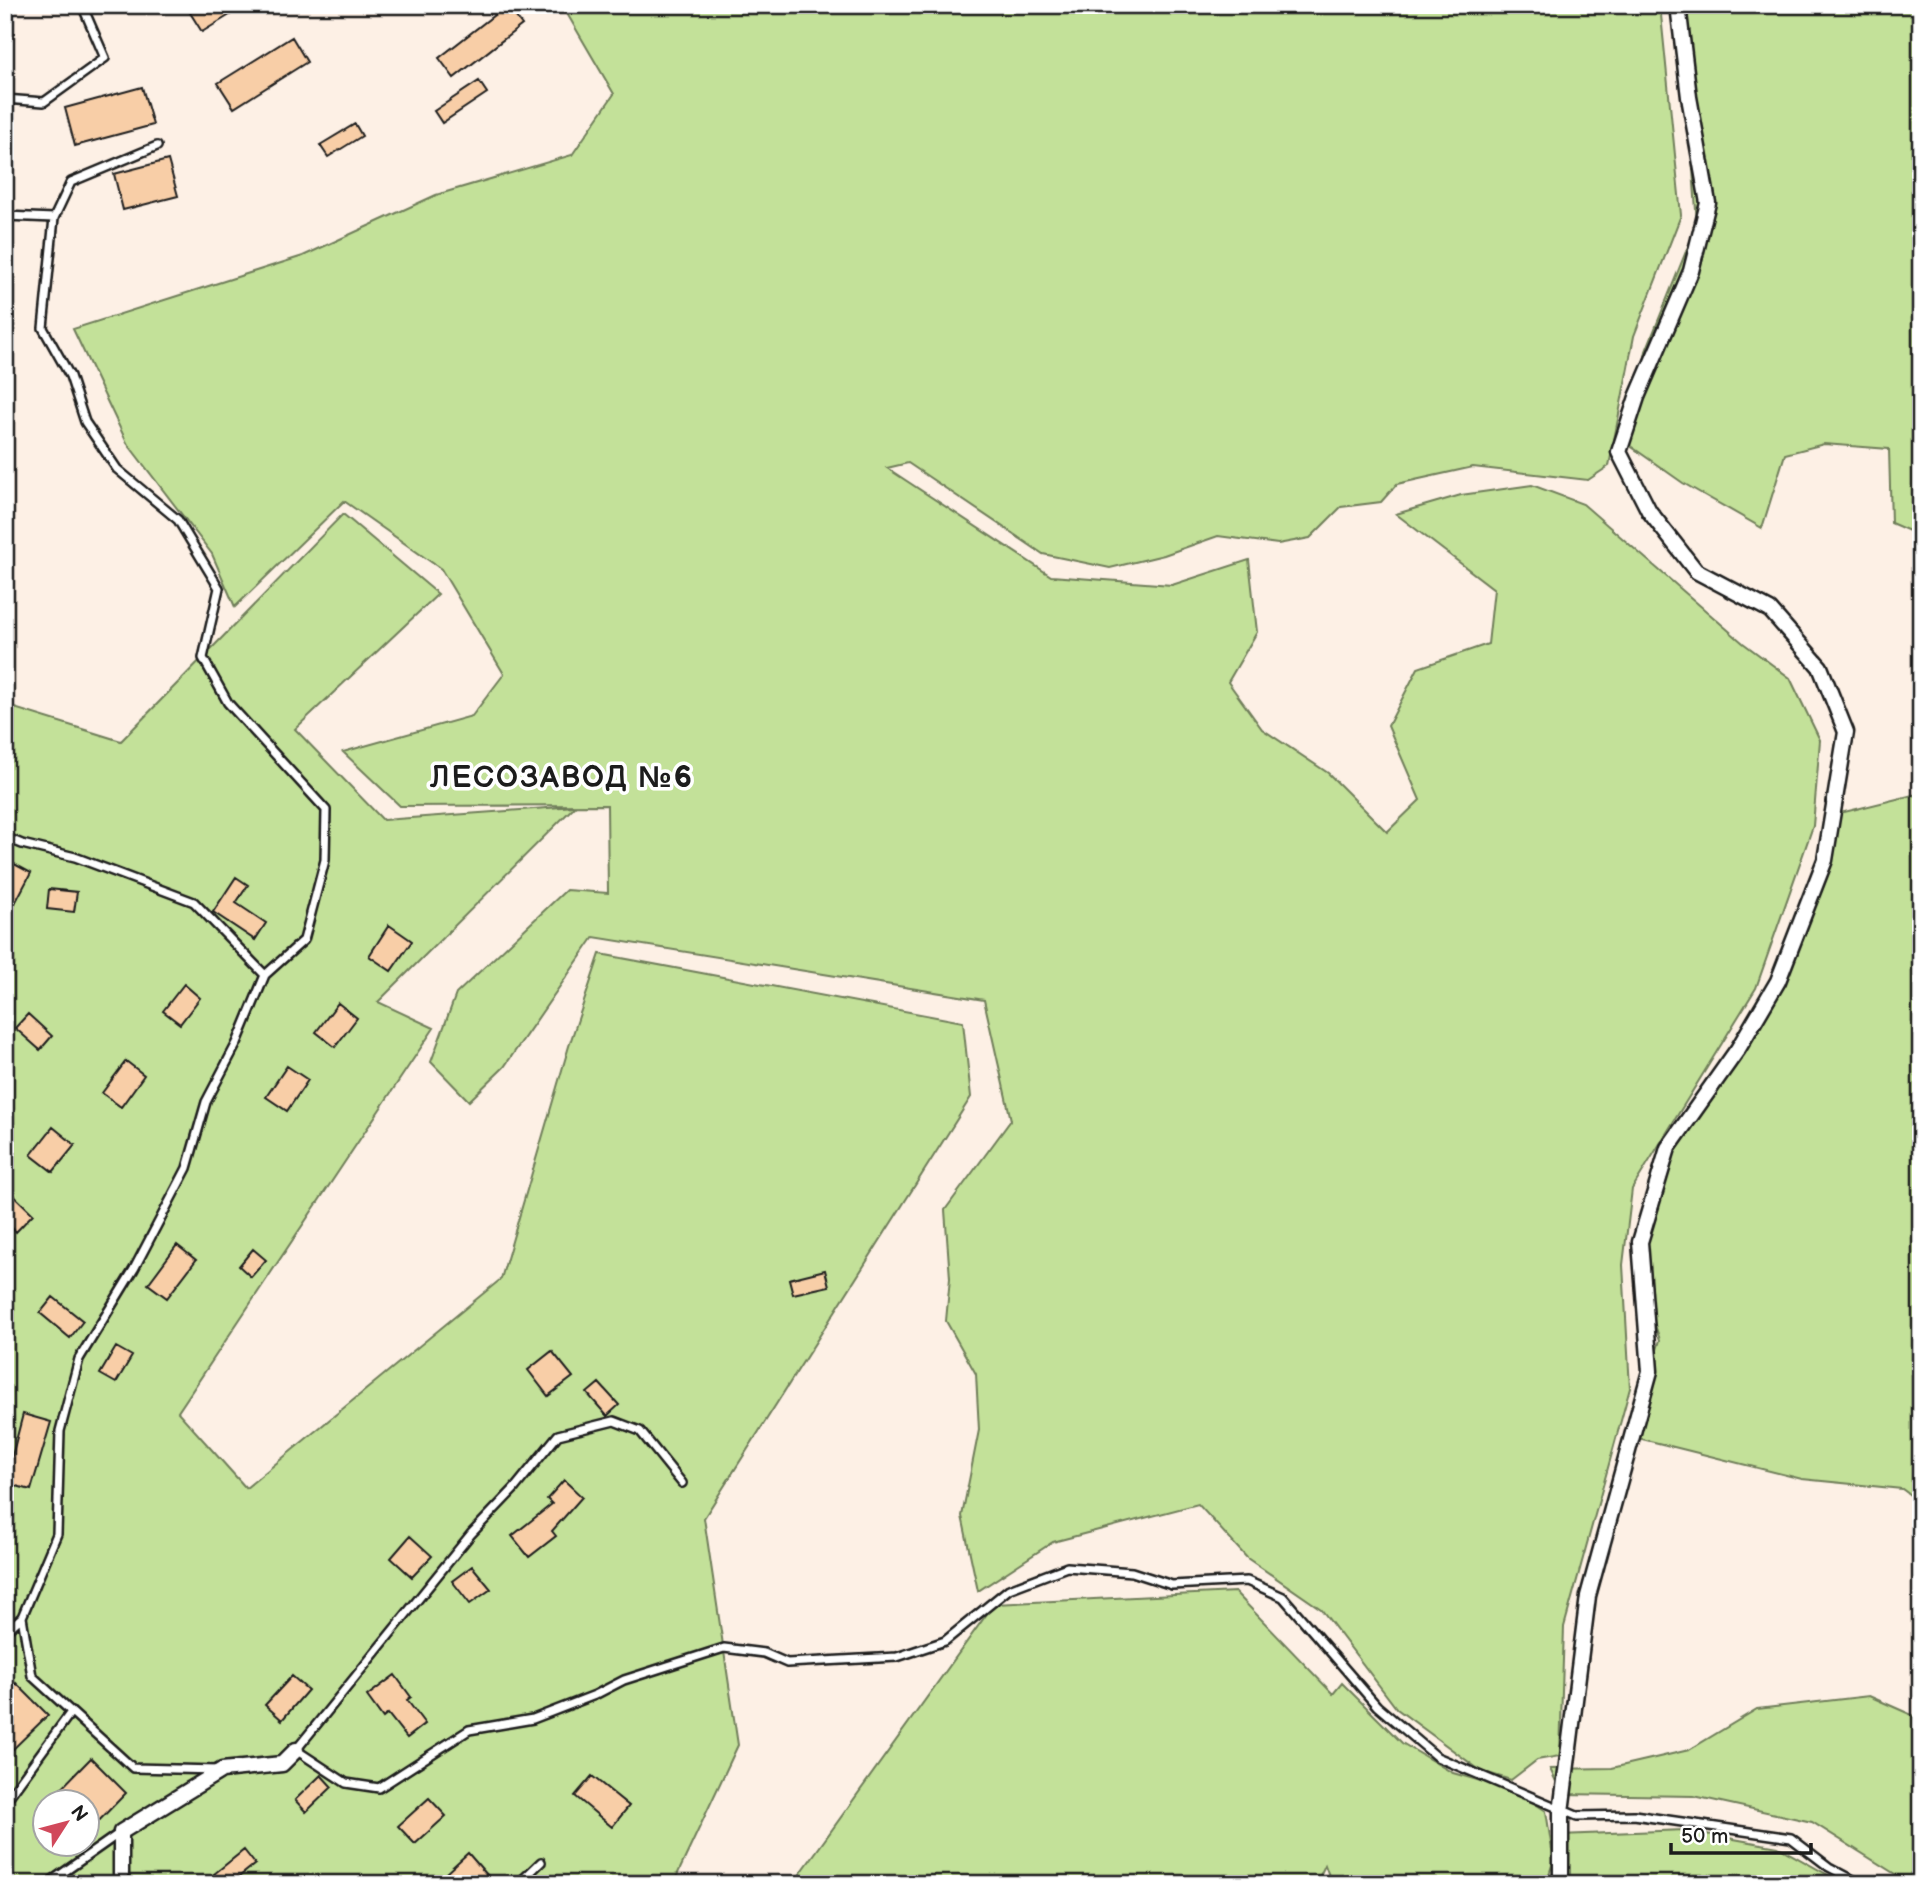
<svg xmlns="http://www.w3.org/2000/svg" width="1926" height="1889" font-family="'Balsamiq Sans',sans-serif">
  <style>
    .green { fill: #c3e199; stroke: #707e5a; stroke-width: 2; fill-rule: evenodd }
    .building { fill: #f8cea7; stroke: #1c1c1c; stroke-width: 2 }
    .lines { fill: none; stroke-linecap: round; stroke-linejoin: round }
    .lane-casing { stroke: #1c1c1c; stroke-width: 12 }
    .street-casing { stroke: #1c1c1c; stroke-width: 19 }
    .lane { stroke: #fff; stroke-width: 7 }
    .street { stroke: #fff; stroke-width: 14 }
    .labels { text-anchor: middle; stroke-width: 7; stroke-linejoin: round; paint-order: stroke }
    .district-label { font-size: 30px; font-weight: bold; letter-spacing: 2px; fill: #1c1c1c; stroke: #fff }
  </style>
  <rect width="100%" height="100%" fill="#fdf0e5"/>
  <filter id="ink" filterUnits="userSpaceOnUse"><feTurbulence type="fractalNoise" baseFrequency=".0143" numOctaves="2"/><feDisplacementMap in="SourceGraphic" scale="14" xChannelSelector="R" yChannelSelector="G"/><feConvolveMatrix kernelMatrix="1 2 1 2 8 2 1 2 1" color-interpolation-filters="sRGB"/></filter>
  <g filter="url(#ink)">
    <!-- green -->
    <path class="green" d="M562,5H1660L1681,215L1634,336L1609,466L1588,480L1473,467L1397,484L1381,502L1341,507L1310,538L1278,544L1218,536L1164,555L1110,568L1043,554L908,463L887,468L1051,576L1172,585L1249,560L1257,632L1228,682L1262,729L1328,773L1387,832L1420,800L1388,726L1418,668L1488,644L1494,589L1396,514L1461,495L1532,485L1583,504L1743,643L1790,678L1820,740L1813,826L1756,988L1632,1189L1623,1265L1630,1388L1564,1627L1560,1756L1537,1760L1511,1780L1481,1771L1397,1709L1321,1609L1247,1558L1198,1504L1053,1542L978,1591L962,1516L979,1430L976,1374L946,1321L950,1278L945,1210L1011,1120L984,1000L594,937L504,1067L469,1101L431,1062L456,994L566,890L608,893L607,805L400,806L343,752L472,716L504,674L441,569L344,501L235,607L212,554L127,443L73,329L303,256L436,195L572,155L614,94Z
      M1681,5H1921V536L1891,523L1889,449L1824,444L1785,454L1762,528L1683,483L1629,445L1646,351L1697,224Z
      M343,514L438,594L295,729L383,820L575,806L378,1002L434,1028L178,1412L246,1488L501,1279L569,1046L600,954L963,1022L971,1097L704,1518L738,1745L673,1884H5V705L121,741ZM46,1801H88V1843H46Z
      M1921,793V1503L1902,1489L1802,1479L1630,1436L1660,1340L1638,1274L1665,1165L1764,1001L1811,880L1832,815Z
      M1235,1592L1333,1694L1342,1683L1402,1743L1453,1773L1516,1791L1546,1811L1553,1856L1560,1835L1684,1830L1778,1847L1844,1884H1552L1553,1862L1546,1884H1332L1325,1865L1316,1884H793L994,1604Z
      M1869,1696L1921,1719V1884H1911L1812,1822L1694,1796L1562,1794L1550,1769L1612,1768L1689,1750L1757,1709Z"/>
    <!-- building -->
    <path class="building" d="M200,5H246L202,32L189,11Z
      M507,5L522,25L454,78L439,58Z
      M292,37L307,62L234,108L218,83Z
      M479,81L487,93L442,123L434,111Z
      M142,87L153,125L75,146L65,108Z
      M355,124L362,136L328,157L320,145Z
      M168,160L178,196L123,210L114,174Z
      M5,859L31,873L5,922Z
      M236,877L248,885L236,903L266,923L255,940L213,912Z
      M49,889L77,892L74,912L47,909Z
      M389,925L412,941L391,971L369,956Z
      M184,984L200,998L180,1024L163,1011Z
      M338,1003L357,1018L335,1047L316,1032Z
      M28,1014L52,1036L40,1050L15,1028Z
      M126,1061L144,1075L121,1107L102,1093Z
      M287,1066L308,1080L287,1111L266,1097Z
      M53,1127L75,1145L53,1172L31,1155Z
      M5,1187L33,1214L16,1232L5,1221Z
      M177,1245L196,1260L167,1298L148,1284Z
      M253,1249L266,1260L251,1277L239,1266Z
      M825,1270L829,1286L793,1294L789,1279Z
      M53,1297L83,1321L70,1338L40,1313Z
      M116,1347L132,1356L116,1383L100,1374Z
      M552,1351L573,1377L548,1396L528,1370Z
      M599,1383L619,1405L607,1416L587,1393Z
      M23,1414L51,1422L31,1490L5,1483Z
      M564,1480L582,1497L552,1531L556,1536L529,1557L512,1536L552,1504L547,1499Z
      M410,1536L432,1556L412,1577L391,1558Z
      M472,1566L491,1589L470,1604L452,1581Z
      M395,1675L411,1697L407,1700L425,1724L407,1738L388,1714L383,1718L367,1696Z
      M292,1676L308,1690L282,1720L265,1705Z
      M16,1683L48,1715L5,1757V1694Z
      M91,1758L126,1793L88,1832V1802H48Z
      M321,1775L332,1787L306,1812L295,1800Z
      M592,1776L629,1806L612,1827L575,1796Z
      M429,1798L446,1816L415,1844L398,1826Z
      M244,1850L255,1864L230,1884H223L214,1874Z
      M468,1853L495,1884H455L446,1873Z"/>
    <g class="lines">
      <!-- lane casing -->
      <g class="lane-casing">
        <path id="lane" d="M5,99L44,102L105,58L82,5
          M5,216L54,218
          M5,837L22,844L75,857L194,902L265,975
          M682,1483L640,1431L614,1421L558,1435L514,1489L471,1534L296,1750L346,1783L379,1788L469,1730L533,1719L595,1695L624,1680L724,1648L764,1653L787,1663L897,1657L945,1641L1009,1589L1067,1567L1132,1572L1172,1585L1247,1581L1283,1597L1377,1706L1437,1757L1577,1816L1634,1815L1791,1838L1829,1867L1861,1884
          M22,1617L32,1676L133,1768L218,1770
          M5,1632L22,1617L57,1534L60,1431L79,1359L134,1269L187,1168L206,1102L237,1043L265,975L304,940L325,860L326,810L228,703L203,658L219,588L178,520L117,469L85,422L70,376L43,328L54,218L71,182L157,146
          M5,1802L71,1712
          M47,1884L121,1832
          M518,1884L541,1862"/>
      </g>
      <!-- street casing -->
      <g class="street-casing">
        <path id="street" d="M121,1884V1832L222,1770L282,1764L296,1750
          M1561,1884V1812L1588,1596L1650,1371L1640,1242L1668,1148L1738,1049L1778,981L1825,860L1846,732L1820,667L1770,610L1696,571L1649,511L1619,452L1637,397L1691,271L1708,203L1689,97L1678,5"/>
      </g>
      <!-- lane -->
      <use href="#lane" class="lane"/>
      <!-- street -->
      <use href="#street" class="street"/>
    </g>
  </g>
  <g class="labels">
    <!-- district labels -->
    <g class="district-label">
      <text x="562" y="787">ЛЕСОЗАВОД №6</text>
    </g>
  </g>
  <!-- margin -->
  <rect width="1926" height="1889" fill="none" stroke="#fff" stroke-width="28"/>
  <rect x="14" y="14" width="1898" height="1861" fill="none" stroke="#1c1c1c" stroke-width="2.5" filter="url(#ink)"/>
  <!-- north arrow -->
  <g transform="translate(66 1823) rotate(54)"><circle r="33" fill="#ffffff" stroke="#a4a4a4" stroke-width="2"/>
  <path d="M0-5L12 26L0 18L-12 26Z" fill="#d1495b"/>
  <text y="-10" font-size="19" font-weight="bold" text-anchor="middle" fill="#1c1c1c">N</text>
  </g>
  <!-- scale -->
  <path d="M1671 1843v10h140v-10" fill="none" stroke="#1c1c1c" stroke-width="3.5"/>
  <text x="1681" y="1843" font-size="21" fill="#1c1c1c" stroke="#ffffff" stroke-width="5" paint-order="stroke">50 m</text>
</svg>
